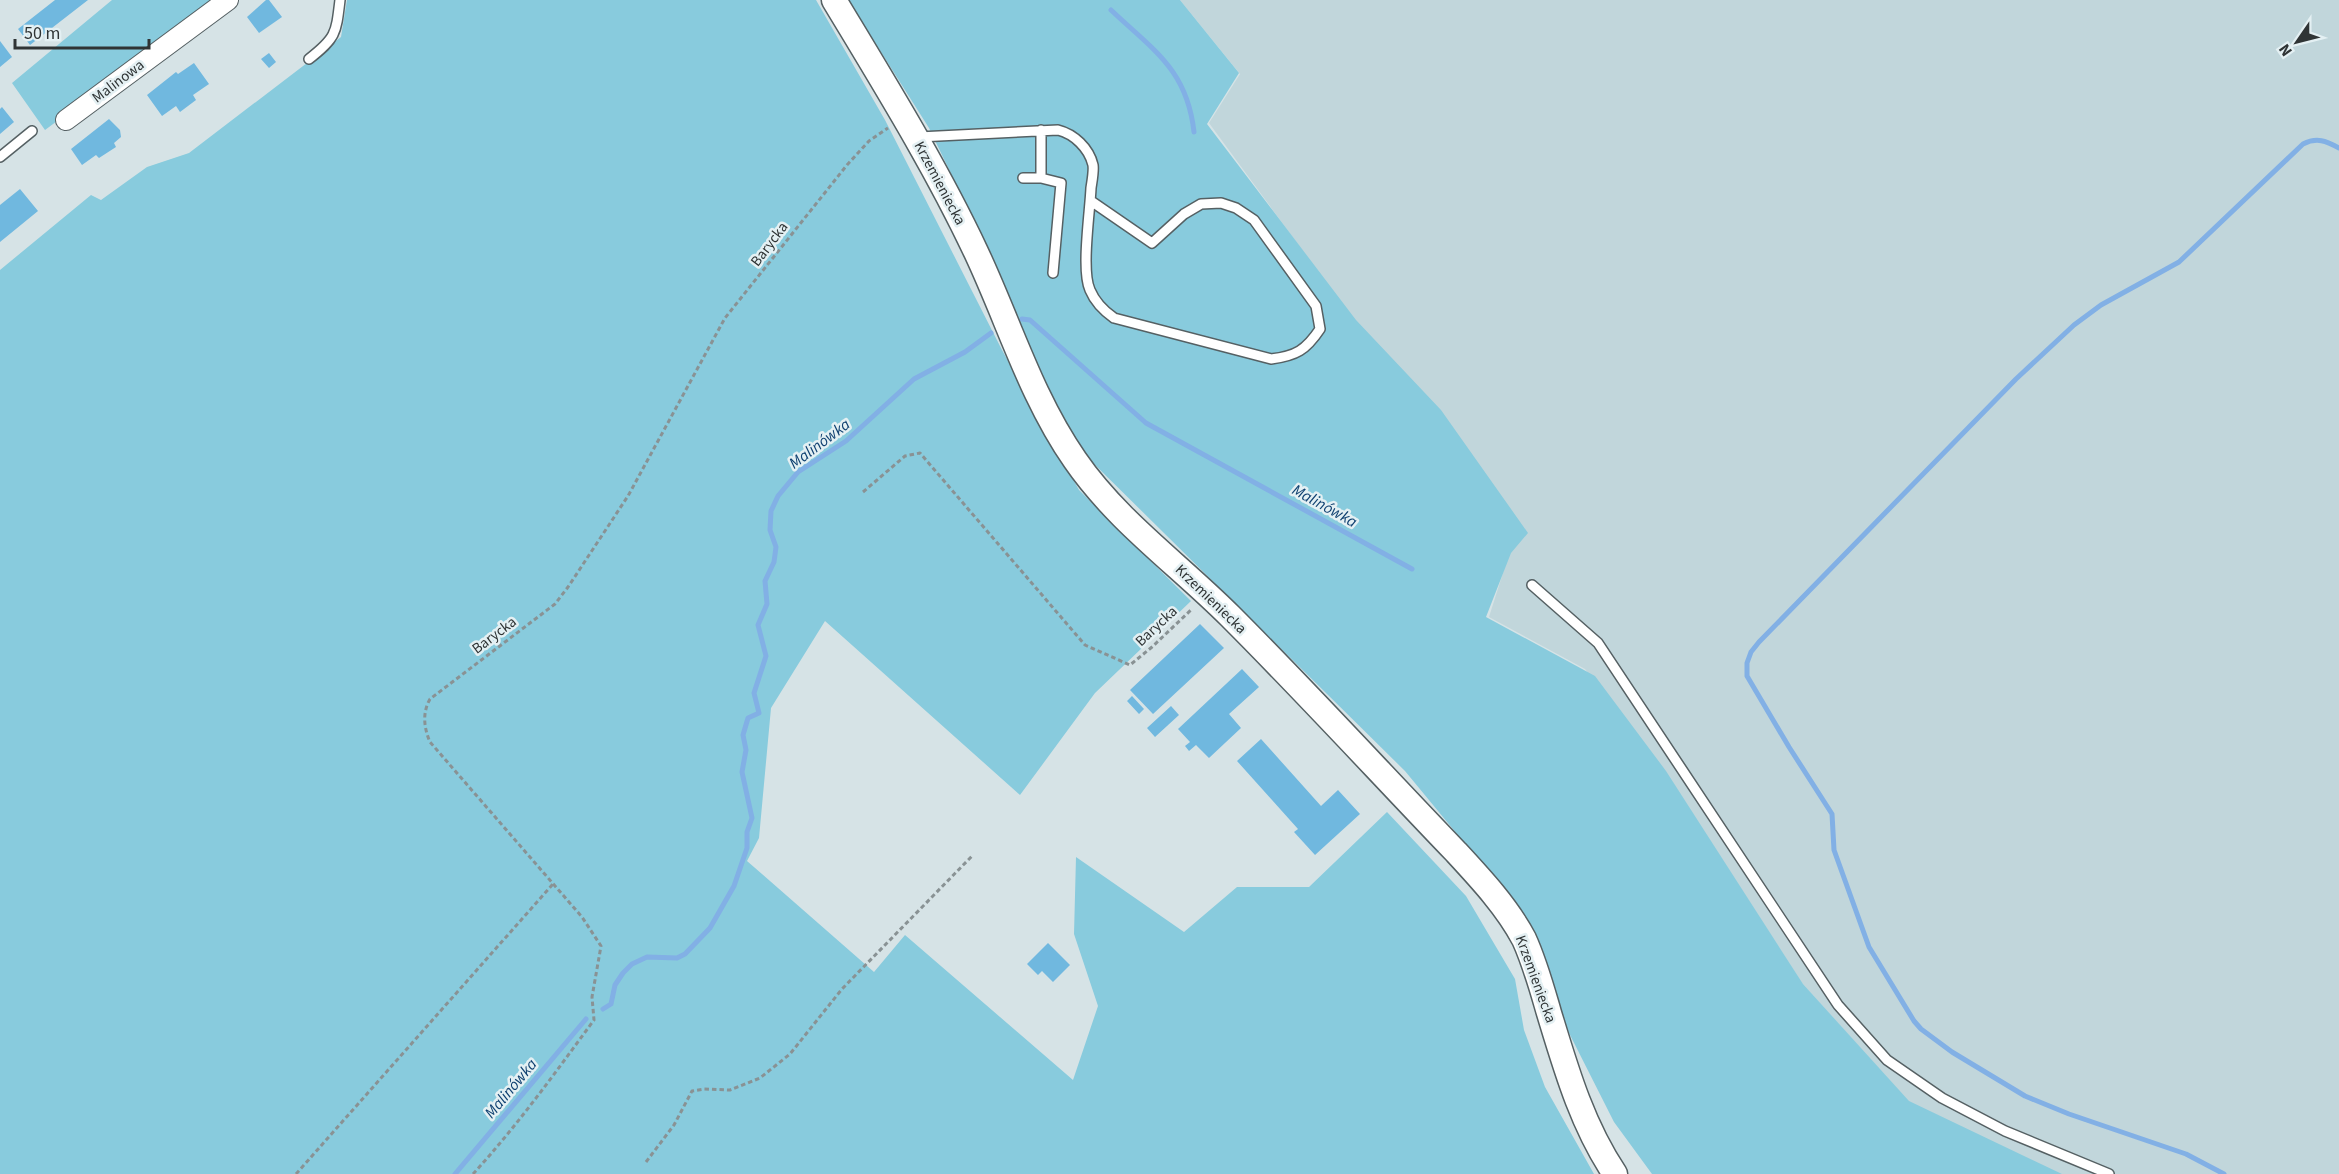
<svg xmlns="http://www.w3.org/2000/svg" width="2339" height="1174" font-family="'Source Sans 3',sans-serif">
  <style>
    .built { fill: #c1d6db }
    .green { fill: #88cbdd }
    .lines { fill: none; stroke-linecap: round; stroke-linejoin: round }
    .stream { stroke: #82b0e5; stroke-width: 5 }
    .building { fill: #70b8df }
    .service-casing { stroke: #556063; stroke-width: 12 }
    .minor-casing { stroke: #556063; stroke-width: 22 }
    .tertiary-casing { stroke: #556063; stroke-width: 27 }
    .path { stroke: #899294; stroke-width: 3; stroke-dasharray: 4.5 3; stroke-linecap: butt }
    .service { stroke: #fff; stroke-width: 9 }
    .minor { stroke: #fff; stroke-width: 20 }
    .tertiary { stroke: #fff; stroke-width: 24 }
    .labels { text-anchor: middle; stroke-width: 5; stroke-linejoin: round; paint-order: stroke }
    .street-label { font-size: 15px; fill: #2f3435; stroke: #e4f0f3 }
    .water-label { font-size: 16px; font-style: italic; fill: #104171; stroke: #e4f0f3 }
  </style>
  <rect width="100%" height="100%" fill="#d6e3e6"/>
  <!-- built -->
  <path class="built" d="M1180,0H2339V1174H2059L1910,1103L1802,983L1666,772L1585,669L1489,617L1509,554L1355,322L1209,123L1240,74Z"/>
  <!-- green -->
  <path class="green" d="M112,0H220L45,130L12,83Z
    M347,0H816L885,120L1002,350L1079,490L1191,601L1095,693L1020,795L825,621L771,708L759,838L747,861L874,972L905,935L1073,1080L1098,1006L1074,934L1076,857L1184,932L1237,887H1309L1387,812L1466,896L1515,979L1524,1030L1545,1087L1594,1174H0V270L91,195L101,200L147,167L189,153L341,37Z
    M848,0H1180L1239,73L1207,124L1356,320L1441,410L1528,533L1511,553L1486,617L1595,676L1666,771L1803,984L1909,1101L2062,1174H1652L1614,1122L1566,1027L1523,914L1405,771L1085,455L1023,347L1006,288L929,128Z"/>
  <g class="lines">
    <!-- stream -->
    <path class="stream" d="M1111,10C1153,50 1187,69 1194,132
      M1022,319L1030,320L1146,423L1412,569
      M603,1009L611,1004L615,985L623,973L632,964L647,957L677,958L685,954L710,928L734,886L747,848V832L752,818L742,772L746,750L743,735L748,718L759,713L754,693L766,656L758,625L767,604L765,581L774,562L776,547L770,530L771,511L778,496L798,472L846,441L914,379L965,352L991,333
      M455,1174L586,1019
      M2224,1174L2186,1154L2069,1114L2025,1096L1952,1052L1921,1029L1914,1021L1869,947L1834,850L1832,814L1789,747L1747,676V663L1751,652L1759,642L2016,379L2074,325L2101,305L2179,262L2303,144C2317,137 2326,141 2339,148"/>
  </g>
  <!-- building -->
  <path class="building" d="M55,0H88L30,45L18,29Z
    M266,0H269L282,17L259,33L247,17Z
    M0,41L12,57L0,67Z
    M269,53L276,62L269,68L261,59Z
    M194,63L209,84L193,95L196,100L180,112L176,106L162,116L147,95L176,72L178,74Z
    M2,107L14,122L0,134V109Z
    M109,119L120,130L121,137L114,143L116,147L99,158L96,155L82,165L71,149Z
    M20,189L38,211L0,242V205Z
    M1200,624L1224,648L1153,714L1130,690Z
    M1242,669L1259,687L1229,714L1241,728L1209,758L1196,745L1189,751L1185,746L1190,742L1178,729Z
    M1132,696L1144,709L1139,714L1127,701Z
    M1171,706L1179,715L1155,737L1147,728Z
    M1261,739L1321,806L1338,790L1360,814L1315,855L1294,832L1298,829L1237,761Z
    M1048,943L1070,965L1053,982L1042,971L1038,975L1027,964Z"/>
  <g class="lines">
    <!-- service casing -->
    <g class="service-casing">
      <path id="service" d="M309,59C336,38 336,34 340,0
        M1041,130V178L1061,183L1053,273
        M919,137L1058,130C1074,134 1089,148 1093,165C1094,171 1092,181 1091,188C1090,212 1081,271 1090,290C1095,302 1104,311 1114,318L1271,359C1296,356 1306,350 1320,329L1316,306L1254,220L1236,208L1221,203L1201,204L1184,214L1152,243L1091,201
        M0,157L32,131
        M1023,178H1041
        M1532,585L1598,643L1838,1005L1887,1060L1942,1098L2005,1131L2109,1174"/>
    </g>
    <!-- minor casing -->
    <g class="minor-casing">
      <path id="minor" d="M66,120L228,0"/>
    </g>
    <!-- tertiary casing -->
    <g class="tertiary-casing">
      <path id="tertiary" d="M834,0C884,83 935,165 976,252C1009,322 1031,397 1075,460C1117,521 1178,564 1230,616C1307,693 1381,774 1456,852C1481,879 1507,907 1524,939C1535,963 1542,989 1549,1013C1566,1069 1582,1125 1615,1174"/>
    </g>
    <!-- path -->
    <path class="path" d="M863,492L905,456L920,453L1085,645L1130,665L1152,647L1192,609
      M646,1162L674,1125L692,1091L704,1089L730,1090L760,1078L790,1054L842,989L973,855
      M296,1174L553,884
      M473,1174C517,1126 555,1073 594,1020L592,997L601,946L582,917L430,742C424,728 422,713 430,699L555,604L568,587L628,496L725,318L847,165L869,141L888,128"/>
    <!-- service -->
    <use href="#service" class="service"/>
    <!-- minor -->
    <use href="#minor" class="minor"/>
    <!-- tertiary -->
    <use href="#tertiary" class="tertiary"/>
  </g>
  <g class="labels">
    <!-- street labels -->
    <g class="street-label">
      <text transform="translate(118 81) rotate(-37)" y="5">Malinowa</text>
      <text transform="translate(940 183) rotate(62)" y="5">Krzemieniecka</text>
      <text transform="translate(769 244) rotate(-53)" y="5">Barycka</text>
      <text transform="translate(1211 599) rotate(44)" y="5">Krzemieniecka</text>
      <text transform="translate(1156 626) rotate(-43)" y="5">Barycka</text>
      <text transform="translate(494 635) rotate(-37)" y="5">Barycka</text>
      <text transform="translate(1536 979) rotate(70)" y="5">Krzemieniecka</text>
    </g>
    <!-- water labels -->
    <g class="water-label">
      <text transform="translate(819 443) rotate(-37)" y="6">Malinówka</text>
      <text transform="translate(1325 505) rotate(29)" y="6">Malinówka</text>
      <text transform="translate(510 1088) rotate(-50)" y="6">Malinówka</text>
    </g>
  </g>
  <!-- north arrow -->
  <g transform="translate(2297 42) rotate(235)" stroke="#e4f0f3" stroke-width="4.5" paint-order="stroke">
  <path d="M0-4.5L10 22L0 15L-10 22Z" fill="#2f3435"/>
  <text y="-9" font-size="16" font-weight="bold" text-anchor="middle" fill="#2f3435">N</text>
  </g>
  <!-- scale -->
  <path d="M15 39v9h134v-9" fill="none" stroke="#2f3435" stroke-width="3"/>
  <text x="24" y="39" font-size="18" fill="#2f3435" stroke="#e4f0f3" stroke-width="4.5" paint-order="stroke">50 m</text>
</svg>
